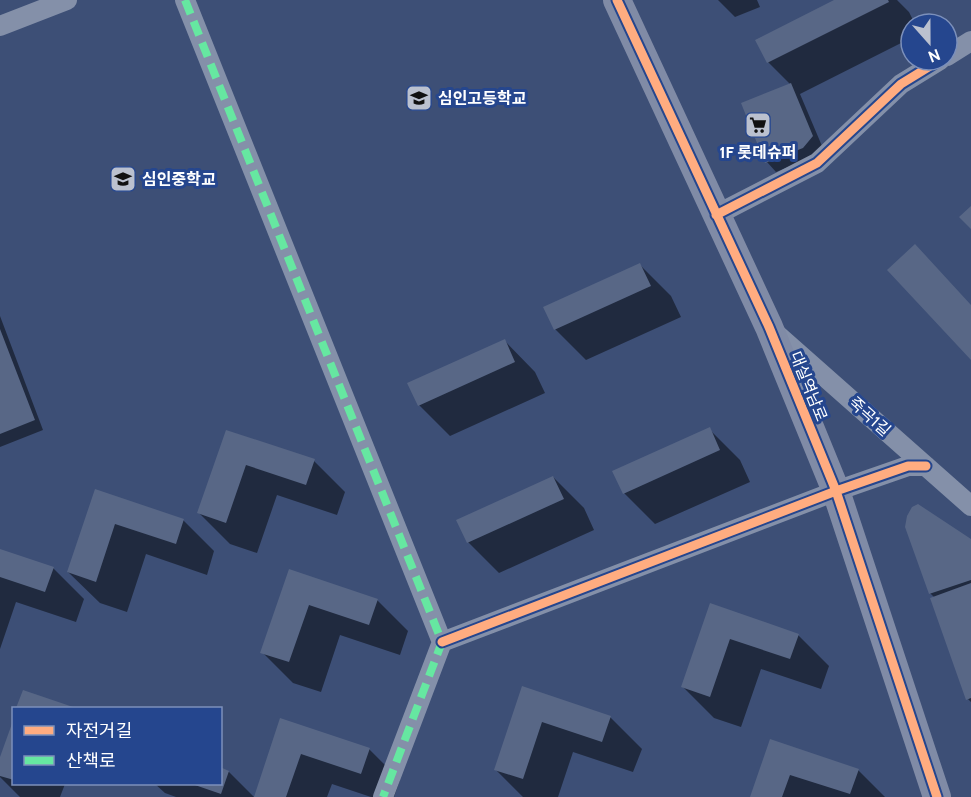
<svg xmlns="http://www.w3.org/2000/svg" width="971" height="797" font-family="Cabin,'Noto Sans KR',sans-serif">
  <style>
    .shadow { fill: #0007 }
    .building { fill: #586786 }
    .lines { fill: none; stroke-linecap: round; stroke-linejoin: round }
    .street { stroke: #8490a9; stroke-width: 20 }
    .secondary { stroke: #808ba6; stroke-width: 28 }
    .quiet { stroke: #66e7a1; stroke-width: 8; stroke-dasharray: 15 8; stroke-linecap: butt }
    .cycleway-casing { stroke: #25468e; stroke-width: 13 }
    .cycleway { stroke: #ffac80; stroke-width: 9 }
    .labels { text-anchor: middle; stroke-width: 6; stroke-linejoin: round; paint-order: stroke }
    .poi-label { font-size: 16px; font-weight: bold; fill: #fff; stroke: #25468e; text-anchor: start }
    .street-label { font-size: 16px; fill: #fff; stroke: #25468e }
  </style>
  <rect width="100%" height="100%" fill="#3d4f76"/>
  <!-- shadow -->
  <path class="shadow" d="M718,0H757L760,7L735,17Z
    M838,0H897L909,12L915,24H911V38L800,94L822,146L813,157L776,172L767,162L791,85L768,62Z
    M640,265L671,296L681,317L586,360L555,329Z
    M0,316L43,430L0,447Z
    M504,340L535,372L545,393L450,436L419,405Z
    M709,429L740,460L750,482L655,524L624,493Z
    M227,432L314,461L345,492L337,515L277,495L257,553L230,544L199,513Z
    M553,477L584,508L594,530L499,573L468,542Z
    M96,491L183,520L214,551L207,575L146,554L127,612L100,603L68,572Z
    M971,541V702L968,699L935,598L930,593Z
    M0,550L53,568L84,599L76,622L16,602L0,649Z
    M290,571L377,600L408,631L400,655L340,635L321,692L293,683L262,652Z
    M711,605L798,635L829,666L821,689L761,669L741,727L714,718L683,687Z
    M523,688L610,717L642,749L633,772L573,752L558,797H523L495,769Z
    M24,692L73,708H18Z
    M281,720L369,749L400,780L394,797H371L332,784L327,797H256Z
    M14,722V784H65L60,797H20L0,777V761Z
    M771,741L858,770L885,797H752Z
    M220,769L229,772L254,797H176L165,793L155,784H220Z"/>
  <!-- building -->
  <path class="building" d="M834,0H888L889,2L767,63L755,40Z
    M791,83L813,136L803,148L765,163L741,103Z
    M971,206V229L959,217Z
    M915,244L971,305V360L887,270Z
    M640,263L651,286L554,330L543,307Z
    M0,329L35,420L0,434Z
    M505,339L515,362L418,406L407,383Z
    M710,427L720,450L623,494L612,471Z
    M226,430L315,459L306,485L246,465L226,523L197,513Z
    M553,476L564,499L467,543L456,520Z
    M95,489L184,519L176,544L115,524L96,582L67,572Z
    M918,504L971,539V580L929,594L905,527L907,516L912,507Z
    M0,549L54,567L45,592L0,577Z
    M289,569L378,599L369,625L309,605L289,662L260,653Z
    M971,583V698L966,700L930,598Z
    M710,603L799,634L790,659L730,639L710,697L681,687Z
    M522,686L611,716L602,742L542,722L523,779L494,770Z
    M23,690L76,708H16Z
    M14,718V780L0,776V757Z
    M280,718L370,748L361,774L301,754L286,797H254Z
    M770,739L859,769L850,794L790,775L782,797H750Z
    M220,767L229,771L221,794L192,784H220Z"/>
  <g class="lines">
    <!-- street -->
    <path class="street" d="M185,0L442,642L383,797
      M0,26L67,0
      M947,56L971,41
      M716,215L817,163L901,84L940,60
      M773,331L971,506
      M442,642L836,491L908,466H926"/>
    <!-- secondary -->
    <path class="secondary" d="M617,0L769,327L836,491L937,797"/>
    <!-- quiet -->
    <path class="quiet" d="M185,0L442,642L383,797"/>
    <!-- cycleway casing -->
    <g class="cycleway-casing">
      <path id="cycleway" d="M617,0L769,327L836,491L937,797
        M716,215L817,163L901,84L940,60
        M442,642L836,491L908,466H926"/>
    </g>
    <!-- cycleway -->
    <use href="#cycleway" class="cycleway"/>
  </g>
  <!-- icons -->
  <defs>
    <g id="school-square" transform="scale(1.35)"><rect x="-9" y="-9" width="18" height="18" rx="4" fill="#bbc1cf" stroke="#25468e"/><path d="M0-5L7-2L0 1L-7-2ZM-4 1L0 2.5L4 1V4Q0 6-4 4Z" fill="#111"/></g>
    <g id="supermarket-square" transform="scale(1.35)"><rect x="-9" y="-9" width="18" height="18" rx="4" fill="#bbc1cf" stroke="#25468e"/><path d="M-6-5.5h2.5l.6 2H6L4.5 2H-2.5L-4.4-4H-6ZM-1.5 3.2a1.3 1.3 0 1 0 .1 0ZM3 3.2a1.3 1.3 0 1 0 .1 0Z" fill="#111"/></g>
  </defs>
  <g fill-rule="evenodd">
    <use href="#school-square" x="419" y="98"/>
    <use href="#supermarket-square" x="758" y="125"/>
    <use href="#school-square" x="123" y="179"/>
  </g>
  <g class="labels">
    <!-- poi labels -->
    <g class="poi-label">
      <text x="438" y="104">심인고등학교</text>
      <text x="758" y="158" text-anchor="middle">1F 롯데슈퍼</text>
      <text x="142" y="185">심인중학교</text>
    </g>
    <!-- street labels -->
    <g class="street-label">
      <text transform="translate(809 386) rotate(68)" y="6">대실역남로</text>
      <text transform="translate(870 416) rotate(42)" y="6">죽곡1길</text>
    </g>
  </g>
  <!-- legend -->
  <rect x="12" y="707" width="210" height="78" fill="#25468e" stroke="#7c90bb" stroke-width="1.5"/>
  <rect x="24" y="726" width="30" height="9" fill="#ffac80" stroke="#7c90bb" stroke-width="1.5"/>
  <text x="66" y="737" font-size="18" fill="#ffffff">자전거길</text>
  <rect x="24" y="756" width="30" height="9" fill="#66e7a1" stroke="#7c90bb" stroke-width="1.5"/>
  <text x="66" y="767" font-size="18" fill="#ffffff">산책로</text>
  <!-- north arrow -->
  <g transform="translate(929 42) rotate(159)"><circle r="28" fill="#25468e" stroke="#7c90bb" stroke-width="1.5"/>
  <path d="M0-4.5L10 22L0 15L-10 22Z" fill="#bbc1cf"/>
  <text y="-9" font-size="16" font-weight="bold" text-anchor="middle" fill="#ffffff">N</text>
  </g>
</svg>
